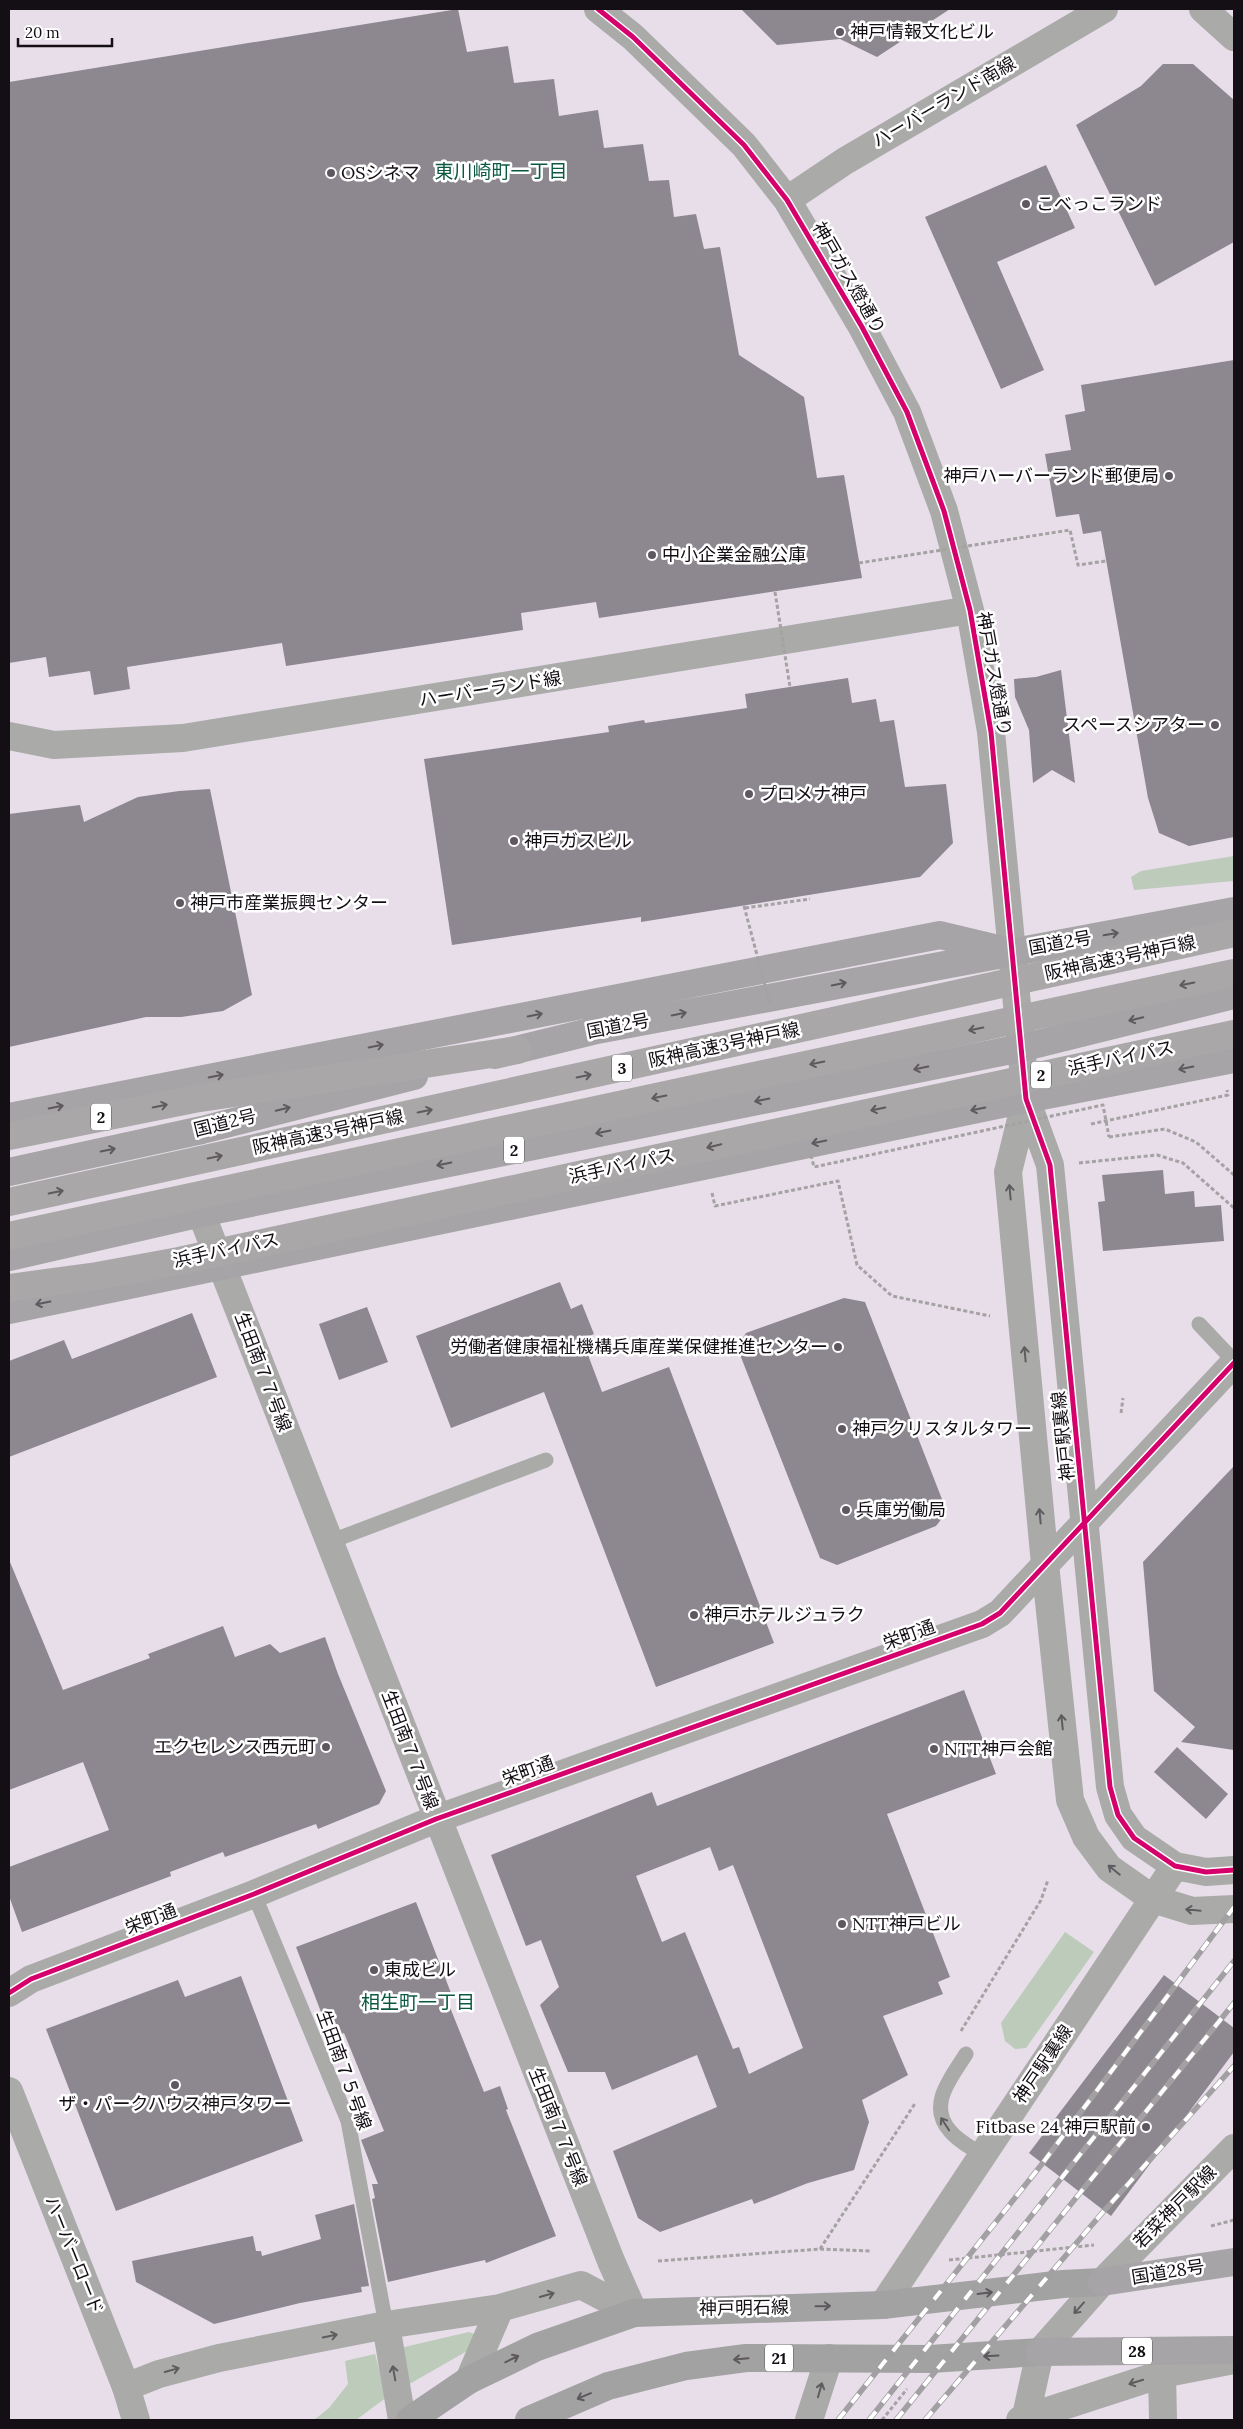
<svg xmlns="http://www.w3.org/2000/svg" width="1243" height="2429" font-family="Lora,'Noto Sans JP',serif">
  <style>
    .green { fill: #bccbba }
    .building { fill: #8d878f; fill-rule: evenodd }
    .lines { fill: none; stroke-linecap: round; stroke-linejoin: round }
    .path { stroke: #a4a2a3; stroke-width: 3; stroke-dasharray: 4 2.5; stroke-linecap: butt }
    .service { stroke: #aaaaa9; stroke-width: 15 }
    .minor { stroke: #aaaaa9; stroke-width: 28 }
    .tertiary { stroke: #aaaaa9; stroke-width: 28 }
    .primary { stroke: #a3a2a3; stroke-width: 28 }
    .trunk { stroke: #a6a4a6; stroke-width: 28 }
    .motorway { stroke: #a9a7a8; stroke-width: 28 }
    .rail-casing { stroke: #a2a0a2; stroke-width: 5.5 }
    .rail { stroke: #fff; stroke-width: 4; stroke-dasharray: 11; stroke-linecap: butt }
    .path-bridge { stroke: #a4a2a3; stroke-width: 3; stroke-dasharray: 4 2.5; stroke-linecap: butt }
    .motorway-bridge { stroke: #a9a7a8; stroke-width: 28 }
    .cycleway-casing { stroke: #fff; stroke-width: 8 }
    .cycleway { stroke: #d6006c; stroke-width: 5 }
    .oneway { stroke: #5d595e }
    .oneway2 { stroke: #5e5a5e }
    .oneway3 { stroke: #5f5c5f }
    .oneway4 { stroke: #5c585c }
    .poi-dot { fill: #5e575f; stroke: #fff; stroke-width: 2 }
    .labels { text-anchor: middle; stroke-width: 5; stroke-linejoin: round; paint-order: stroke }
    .shield { fill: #fff; stroke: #5a565b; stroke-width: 1 }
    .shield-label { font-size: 16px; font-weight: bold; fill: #140e15 }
    .poi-label { font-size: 18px; fill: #140e15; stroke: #fff; text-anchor: start }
    .street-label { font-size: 18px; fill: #140e15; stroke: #fff }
    .neighbourhood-label { font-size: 19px; fill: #0c5942; stroke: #fff }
  </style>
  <rect width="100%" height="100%" fill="#e7dee9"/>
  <!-- green -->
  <path class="green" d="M1234,856V881L1134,890L1131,877L1141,871Z
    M1065,1932L1094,1952L1026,2048L1015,2049L1005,2041L1001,2023Z
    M469,2332L482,2337L474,2347L406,2386L400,2348Z
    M375,2354L387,2397L356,2420H314L329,2408L348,2384L345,2361Z"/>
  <!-- building -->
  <path class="building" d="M458,9L467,52L508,46L514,83L554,79L559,116L598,110L604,148L643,144L649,181L669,180L674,217L696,214L704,249L720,247L739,355L804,397L817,478L844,475L862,578L599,618L596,602L521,613L523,630L286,666L282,643L127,667L130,689L94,695L90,671L49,677L46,657L9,663V82Z
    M741,9H950L877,57L840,39L777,45Z
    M1163,64H1193L1234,100V242L1155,286L1076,125L1141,86Z
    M1046,165L1075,228L997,262L1044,370L1001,389L925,217Z
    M1234,360V837L1189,846L1159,833L1148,798L1101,531L1083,534L1079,514L1056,517L1045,454L1071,450L1065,415L1085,411L1081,385Z
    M1061,670L1075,783L1052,770L1033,783L1029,730L1015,697L1014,679L1036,677Z
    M848,678L852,703L876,699L880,722L894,720L905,787L946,784L953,843L920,877L641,922V917L452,945L424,759L609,732L608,726L644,720L645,723L747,708L745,694Z
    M210,789L252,995L223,1011L181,1017H146L9,1047V814L80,805L84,822L138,797L179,791Z
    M1163,1170L1165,1194L1194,1191L1195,1207L1221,1205L1224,1241L1103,1251L1098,1202L1105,1201L1102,1175Z
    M560,1282L571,1309L582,1304L594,1334L582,1339L602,1392L669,1367L774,1643L656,1687L544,1392L451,1428L416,1336Z
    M844,1298L865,1302L947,1512L936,1526L837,1565L820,1558L737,1347L746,1333Z
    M367,1307L388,1362L339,1380L319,1324Z
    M192,1313L217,1377L9,1457V1361L64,1340L72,1359Z
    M1234,1466V1750L1181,1742L1195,1727L1154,1691L1143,1562Z
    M10,1562L63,1690L150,1658L148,1654L223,1626L235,1657L270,1644L280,1653L325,1637L338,1674L386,1791L379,1804L318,1829L316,1824L225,1857L223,1852L170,1872L171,1876L22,1932L9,1896V1867L109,1830L83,1762L9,1790Z
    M964,1690L996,1774L887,1814L950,1977L938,1982L943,1994L883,2016L908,2075L862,2100L869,2122L854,2170L808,2183L754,2204L752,2199L660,2232L638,2218L613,2151L717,2107L697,2055L612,2090L605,2072H568L540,2005L559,1987L541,1940L526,1946L491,1855L652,1792L657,1806ZM710,1847L719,1871L733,1865L803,2048L749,2074L739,2047L733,2049L685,1932L662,1942L636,1876Z
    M1177,1747L1228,1794L1206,1819L1154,1772Z
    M416,1902L451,1993L445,1995L484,2092L500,2086L508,2109L506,2110L556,2236L486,2263L485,2260L388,2282L372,2199L375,2198L372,2184H378L361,2140L384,2131L344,2033L331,2038L296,1947Z
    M1164,1975L1234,2028V2052L1111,2216L1029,2153Z
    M241,1976L303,2141L116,2211L46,2029L178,1980L185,1997Z
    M354,2204L369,2286L361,2287L362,2292L300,2303L214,2324L136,2282L132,2261L253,2236L256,2251H261L262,2256L321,2239L315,2215Z"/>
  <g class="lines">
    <!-- path -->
    <path class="path" d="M745,908L810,899
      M1091,1124L1228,1095L1227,1090
      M1109,1137L1165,1129L1196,1142L1234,1175
      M1079,1163L1157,1155L1183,1163L1234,1208
      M712,1193L715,1206L838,1181L857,1265L892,1296L990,1316
      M1121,1413L1123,1398
      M961,2031L1041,1900L1048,1880
      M1211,2226L1234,2220
      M820,2249L872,2251
      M949,2260L1094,2245
      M658,2261L820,2249L916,2102
      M882,2420L907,2389"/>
    <!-- service -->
    <path class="service" d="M1199,1324L1234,1361
      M329,1542L546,1460
      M254,1894L348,2121L386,2325
      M966,2054C951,2078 927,2105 950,2131C958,2141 972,2148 982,2155"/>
    <!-- minor -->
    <path class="minor" d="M386,2325L402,2420
      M1162,2374L1163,2420
      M469,2380L500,2308
      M126,2387L159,2374L219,2358L386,2325L500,2308L581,2285L634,2313
      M1026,2416L1040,2352L1102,2282L1234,2148
      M809,2420L829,2358"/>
    <!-- tertiary -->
    <path class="tertiary" d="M598,9L633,37L744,145L787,200L862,327L907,412L944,511L970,610L991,732L1026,1099L1050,1165L1110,1787L1118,1815L1134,1838L1175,1866L1206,1872L1234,1870
      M1203,9L1234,37
      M787,200L845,161L1104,9
      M9,736L54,745L183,738L970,610
      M1026,1099L1008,1172L1045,1564L1070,1800L1086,1837L1109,1868L1153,1899L1192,1911L1234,1909
      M201,1213L611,2261L634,2313
      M9,1993L31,1979L254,1894L436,1819L982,1624L1000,1613L1234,1363
      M9,2091L126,2387L136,2420
      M883,2305L1175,1866
      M1020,2420L1162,2374L1234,2360"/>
    <!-- primary -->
    <path class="primary" d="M410,2420L469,2380L537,2347L634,2313L883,2305L1063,2284L1102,2282
      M529,2420L608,2386L686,2366L746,2358L930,2359L1040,2352"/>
    <!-- trunk -->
    <path class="trunk" d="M495,1055L597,1030L1234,911
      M9,1117L940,935L1003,950
      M9,1172L202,1130L414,1076
      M9,1257L201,1213L1021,1048L1234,995
      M9,1310L1026,1099L1234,1059
      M1102,2282L1234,2262
      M1040,2352L1234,2350"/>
    <!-- motorway -->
    <path class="motorway" d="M9,1136L194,1099L518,1050"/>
    <!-- rail casing -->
    <g class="rail-casing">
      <path id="rail" d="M838,2420L1042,2164L1234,1907
        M869,2420L1234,1961
        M896,2420L1234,2003
        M925,2420L1103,2212L1234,2066"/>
    </g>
    <!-- rail -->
    <use href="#rail" class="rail"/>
    <!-- path-bridge -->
    <path class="path-bridge" d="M859,563L1070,530L1078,565L1106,561
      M775,592L790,687
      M744,906L770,1004
      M811,1155L814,1167L1103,1105L1109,1137"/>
    <!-- motorway-bridge -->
    <path class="motorway-bridge" d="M9,1202L1234,933
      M9,1236L1234,973
      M9,1288L97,1276L179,1261L1234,1034"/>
    <!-- cycleway casing -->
    <g class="cycleway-casing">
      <path id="cycleway" d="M598,9L633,37L744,145L787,200L862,327L907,412L944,511L970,610L991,732L1026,1099L1050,1165L1110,1787L1118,1815L1134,1838L1175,1866L1206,1872L1234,1870
        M9,1993L31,1979L254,1894L436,1819L982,1624L1000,1613L1234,1363"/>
    </g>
    <!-- cycleway -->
    <use href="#cycleway" class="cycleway"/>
  </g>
  <!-- one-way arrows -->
  <defs><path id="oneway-shaft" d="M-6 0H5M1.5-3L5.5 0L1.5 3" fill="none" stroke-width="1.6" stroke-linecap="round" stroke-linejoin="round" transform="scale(1.25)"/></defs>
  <g class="oneway">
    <use href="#oneway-shaft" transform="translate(1111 934) rotate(-10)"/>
    <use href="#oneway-shaft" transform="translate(839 984) rotate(-11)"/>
    <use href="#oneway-shaft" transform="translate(679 1014) rotate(-11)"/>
    <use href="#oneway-shaft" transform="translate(535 1015) rotate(-11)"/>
    <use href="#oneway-shaft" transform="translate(1136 1019) rotate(166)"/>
    <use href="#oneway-shaft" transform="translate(376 1046) rotate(-11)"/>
    <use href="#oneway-shaft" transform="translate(921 1068) rotate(169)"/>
    <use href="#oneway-shaft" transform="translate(1186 1068) rotate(169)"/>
    <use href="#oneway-shaft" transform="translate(216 1076) rotate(-11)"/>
    <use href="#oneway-shaft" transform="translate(762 1100) rotate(169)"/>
    <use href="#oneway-shaft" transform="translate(56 1107) rotate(-12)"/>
    <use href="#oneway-shaft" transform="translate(283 1109) rotate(-14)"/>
    <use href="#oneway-shaft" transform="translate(978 1109) rotate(168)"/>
    <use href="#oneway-shaft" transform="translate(603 1132) rotate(169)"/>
    <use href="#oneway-shaft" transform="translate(819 1142) rotate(168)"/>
    <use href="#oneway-shaft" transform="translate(108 1150) rotate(-12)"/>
    <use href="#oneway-shaft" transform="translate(444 1164) rotate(169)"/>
    <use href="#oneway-shaft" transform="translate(43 1303) rotate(169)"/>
  </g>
  <g class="oneway2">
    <use href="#oneway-shaft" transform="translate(1187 984) rotate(168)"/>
    <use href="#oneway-shaft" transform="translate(976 1029) rotate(168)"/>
    <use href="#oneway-shaft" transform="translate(817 1063) rotate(168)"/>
    <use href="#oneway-shaft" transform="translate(584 1076) rotate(-12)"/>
    <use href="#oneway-shaft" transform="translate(659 1097) rotate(168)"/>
    <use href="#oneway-shaft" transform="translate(160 1106) rotate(-11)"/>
    <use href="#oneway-shaft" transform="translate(878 1109) rotate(168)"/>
    <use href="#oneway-shaft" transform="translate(425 1111) rotate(-12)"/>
    <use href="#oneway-shaft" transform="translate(714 1146) rotate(167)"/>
    <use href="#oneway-shaft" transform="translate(215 1157) rotate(-12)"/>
    <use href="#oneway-shaft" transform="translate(56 1192) rotate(-12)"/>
  </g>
  <g class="oneway3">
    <use href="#oneway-shaft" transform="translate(1010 1192) rotate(-95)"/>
    <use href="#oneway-shaft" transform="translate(1025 1354) rotate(-95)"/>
    <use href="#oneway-shaft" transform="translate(1040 1516) rotate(-95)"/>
    <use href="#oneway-shaft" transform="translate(1062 1722) rotate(-96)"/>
    <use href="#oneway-shaft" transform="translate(1114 1870) rotate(-141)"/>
    <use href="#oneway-shaft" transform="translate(1193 1910) rotate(-174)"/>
    <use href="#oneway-shaft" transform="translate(945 2124) rotate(-123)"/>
    <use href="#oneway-shaft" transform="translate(547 2295) rotate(-16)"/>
    <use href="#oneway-shaft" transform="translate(1079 2308) rotate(132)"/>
    <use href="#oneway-shaft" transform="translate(330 2336) rotate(-11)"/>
    <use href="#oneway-shaft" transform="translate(172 2370) rotate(-15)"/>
    <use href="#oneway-shaft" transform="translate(394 2373) rotate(-100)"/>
    <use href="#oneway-shaft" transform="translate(1136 2382) rotate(163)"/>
    <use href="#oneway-shaft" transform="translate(820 2390) rotate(-74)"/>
  </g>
  <g class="oneway4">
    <use href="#oneway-shaft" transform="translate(985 2293) rotate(-7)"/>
    <use href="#oneway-shaft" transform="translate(823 2306) rotate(-1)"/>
    <use href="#oneway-shaft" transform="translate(991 2356) rotate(177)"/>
    <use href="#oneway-shaft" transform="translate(512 2359) rotate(-26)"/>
    <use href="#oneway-shaft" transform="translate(741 2359) rotate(175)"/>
    <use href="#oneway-shaft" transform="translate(584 2396) rotate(157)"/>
  </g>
  <!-- markers -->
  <g class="poi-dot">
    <circle cx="840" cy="32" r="5"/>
    <circle cx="331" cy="173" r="5"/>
    <circle cx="1026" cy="204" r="5"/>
    <circle cx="1169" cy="476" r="5"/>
    <circle cx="652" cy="555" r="5"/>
    <circle cx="1215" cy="725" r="5"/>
    <circle cx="749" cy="794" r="5"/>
    <circle cx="514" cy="841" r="5"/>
    <circle cx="180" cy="903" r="5"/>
    <circle cx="838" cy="1347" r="5"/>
    <circle cx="842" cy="1429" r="5"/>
    <circle cx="846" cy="1510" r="5"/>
    <circle cx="694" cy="1615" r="5"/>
    <circle cx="326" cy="1747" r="5"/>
    <circle cx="934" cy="1749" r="5"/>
    <circle cx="842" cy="1924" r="5"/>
    <circle cx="374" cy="1970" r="5"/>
    <circle cx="175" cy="2085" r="5"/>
    <circle cx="1146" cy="2127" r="5"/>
  </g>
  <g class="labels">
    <!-- shield labels -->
    <g class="shield">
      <rect x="612" y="1054.5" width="20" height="27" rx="4"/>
      <rect x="1031" y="1061.5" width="20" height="27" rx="4"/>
      <rect x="91" y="1103.5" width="20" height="27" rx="4"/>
      <rect x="504" y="1136.5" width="20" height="27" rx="4"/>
      <rect x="1122" y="2337.5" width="30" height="27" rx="4"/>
      <rect x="765" y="2344.5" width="28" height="27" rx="4"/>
    </g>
    <g class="shield-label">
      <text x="622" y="1074">3</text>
      <text x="1041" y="1081">2</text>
      <text x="101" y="1123">2</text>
      <text x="514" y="1156">2</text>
      <text x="1137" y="2357">28</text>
      <text x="779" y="2364">21</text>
    </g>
    <!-- poi labels -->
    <g class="poi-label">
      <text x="850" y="38">神戸情報文化ビル</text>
      <text x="341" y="179">OSシネマ</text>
      <text x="1036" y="210">こべっこランド</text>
      <text x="1159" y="482" text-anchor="end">神戸ハーバーランド郵便局</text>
      <text x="662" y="561">中小企業金融公庫</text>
      <text x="1205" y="731" text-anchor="end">スペースシアター</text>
      <text x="759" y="800">プロメナ神戸</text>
      <text x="524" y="847">神戸ガスビル</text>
      <text x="190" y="909">神戸市産業振興センター</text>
      <text x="828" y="1353" text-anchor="end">労働者健康福祉機構兵庫産業保健推進センター</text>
      <text x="852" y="1435">神戸クリスタルタワー</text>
      <text x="856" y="1516">兵庫労働局</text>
      <text x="704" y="1621">神戸ホテルジュラク</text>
      <text x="316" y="1753" text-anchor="end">エクセレンス西元町</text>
      <text x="944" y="1755">NTT神戸会館</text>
      <text x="852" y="1930">NTT神戸ビル</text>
      <text x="384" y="1976">東成ビル</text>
      <text x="175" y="2110" text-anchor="middle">ザ・パークハウス神戸タワー</text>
      <text x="1136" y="2133" text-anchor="end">Fitbase 24 神戸駅前</text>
    </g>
    <!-- street labels -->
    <g class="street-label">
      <text transform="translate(944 102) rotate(-30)" y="6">ハーバーランド南線</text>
      <text transform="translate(849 278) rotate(60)" y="6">神戸ガス燈通り</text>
      <text transform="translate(994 674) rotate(80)" y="6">神戸ガス燈通り</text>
      <text transform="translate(490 689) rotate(-9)" y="6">ハーバーランド線</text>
      <text transform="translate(1060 943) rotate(-10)" y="6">国道2号</text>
      <text transform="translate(1120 958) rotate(-12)" y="6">阪神高速3号神戸線</text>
      <text transform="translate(618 1026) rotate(-11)" y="6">国道2号</text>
      <text transform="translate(724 1045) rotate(-12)" y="6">阪神高速3号神戸線</text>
      <text transform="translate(1121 1058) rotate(-12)" y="6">浜手バイパス</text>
      <text transform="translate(225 1123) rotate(-14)" y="6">国道2号</text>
      <text transform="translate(328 1132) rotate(-12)" y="6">阪神高速3号神戸線</text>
      <text transform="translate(622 1166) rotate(-12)" y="6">浜手バイパス</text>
      <text transform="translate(226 1250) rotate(-12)" y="6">浜手バイパス</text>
      <text transform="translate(263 1372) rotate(69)" y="6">生田南７７号線</text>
      <text transform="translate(1063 1436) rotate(-96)" y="6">神戸駅裏線</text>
      <text transform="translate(909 1635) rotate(-20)" y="6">栄町通</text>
      <text transform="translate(410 1750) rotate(69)" y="6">生田南７７号線</text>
      <text transform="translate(528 1771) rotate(-20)" y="6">栄町通</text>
      <text transform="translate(151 1919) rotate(-21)" y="6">栄町通</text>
      <text transform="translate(1043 2064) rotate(-56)" y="6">神戸駅裏線</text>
      <text transform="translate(344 2070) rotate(70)" y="6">生田南７５号線</text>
      <text transform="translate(558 2127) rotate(68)" y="6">生田南７７号線</text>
      <text transform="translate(1175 2207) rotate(-45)" y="6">若菜神戸駅線</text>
      <text transform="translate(74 2255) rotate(68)" y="6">ハーバーロード</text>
      <text transform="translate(1168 2272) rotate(-9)" y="6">国道28号</text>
      <text transform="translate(744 2308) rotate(-1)" y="6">神戸明石線</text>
    </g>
    <!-- neighbourhood labels -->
    <g class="neighbourhood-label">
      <text x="501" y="178">東川崎町一丁目</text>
      <text x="418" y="2009">相生町一丁目</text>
    </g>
  </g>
  <!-- border -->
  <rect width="1243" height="2429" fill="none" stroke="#140e15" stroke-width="20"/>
  <!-- scale -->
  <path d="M18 38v8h94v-8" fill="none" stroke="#140e15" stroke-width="2.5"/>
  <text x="25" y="38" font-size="15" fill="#140e15" stroke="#ffffff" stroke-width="4" paint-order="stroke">20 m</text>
</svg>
